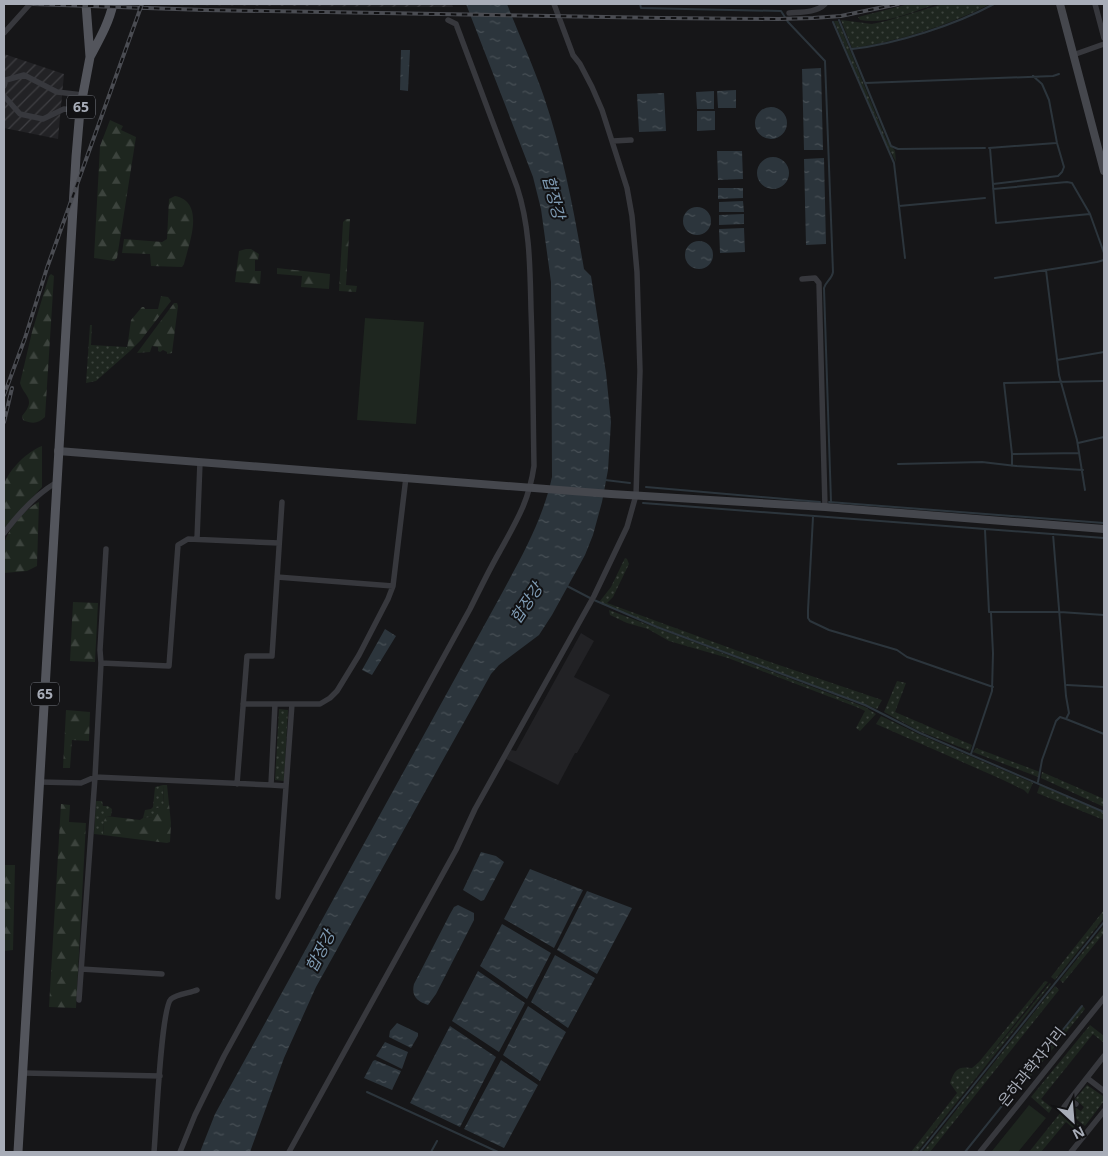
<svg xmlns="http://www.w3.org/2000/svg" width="1108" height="1156" font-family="'Noto Sans','Noto Sans KR',sans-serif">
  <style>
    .built { fill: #222225 }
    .industrial { fill: url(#industrial-furrows) }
    .grass { fill: url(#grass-dots) }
    .forest { fill: url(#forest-firs) }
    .pitch { fill: #1e261f }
    .water { fill: url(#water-ripples) }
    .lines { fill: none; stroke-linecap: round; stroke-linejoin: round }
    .stream { stroke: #2c353c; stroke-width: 2 }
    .street { stroke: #37383d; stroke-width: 5.5 }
    .secondary { stroke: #45474d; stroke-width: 8 }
    .primary { stroke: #53555c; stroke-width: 9 }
    .rail-casing { stroke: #4a4c52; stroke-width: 4 }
    .rail { stroke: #111113; stroke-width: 2; stroke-dasharray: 5.5; stroke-linecap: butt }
    .labels { text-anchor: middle; stroke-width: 4; stroke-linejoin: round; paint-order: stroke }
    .shield { fill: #111113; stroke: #7b7e86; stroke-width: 1 }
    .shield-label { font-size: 14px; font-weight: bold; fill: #a8adb8 }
    .street-label { font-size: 15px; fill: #a8adb8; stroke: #111113 }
    .water-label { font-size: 16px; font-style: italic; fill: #7f9bb3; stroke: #111113 }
  </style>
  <defs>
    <pattern id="industrial-furrows" width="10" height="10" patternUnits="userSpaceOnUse" patternTransform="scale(1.25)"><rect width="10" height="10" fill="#222225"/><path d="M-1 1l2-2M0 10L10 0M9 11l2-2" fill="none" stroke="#3f3f43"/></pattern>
    <pattern id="grass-dots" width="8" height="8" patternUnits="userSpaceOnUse" patternTransform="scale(1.25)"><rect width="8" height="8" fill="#1e261f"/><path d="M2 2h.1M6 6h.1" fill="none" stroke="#3c433d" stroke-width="1.8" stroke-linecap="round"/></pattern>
    <pattern id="forest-firs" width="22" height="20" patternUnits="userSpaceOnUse" patternTransform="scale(1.25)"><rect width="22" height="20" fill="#1e261f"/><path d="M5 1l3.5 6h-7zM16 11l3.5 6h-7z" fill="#3c433d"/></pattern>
    <pattern id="water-ripples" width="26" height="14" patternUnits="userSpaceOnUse" patternTransform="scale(1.25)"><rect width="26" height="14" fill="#2c353c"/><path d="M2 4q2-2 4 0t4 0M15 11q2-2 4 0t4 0" fill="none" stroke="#485056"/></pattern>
  </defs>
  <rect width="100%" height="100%" fill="#161618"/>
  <!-- built -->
  <path class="built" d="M581,633L594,641L574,677L610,695L577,753H575L558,785L506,759L511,750L516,751Z"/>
  <!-- industrial -->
  <path class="industrial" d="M151,4H452L453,7L151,5Z
    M4,54L64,74L58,139L4,128Z"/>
  <!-- grass -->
  <path class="grass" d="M909,4H936C912,12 885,25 860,20L858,17Z
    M943,4H990C953,24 894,43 852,48L841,20L872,24L886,21Z
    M834,21H838L886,139L895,151L896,162L884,139Z
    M90,325H92L91,345L127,347V349L130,351L96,381L86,383Z
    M625,558L627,559L629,564L613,597L607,603L741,652L882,700L877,709L657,626L603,604L600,601L611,587Z
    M609,610L865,707L876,714L860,731L856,728L865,711L859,708L728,658L669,641L648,629L627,623L610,615Z
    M897,681L906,683L895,712L972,745L970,751L919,731L884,712Z
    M279,709L288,710L284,781L275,780Z
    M881,716L918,734L1033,783L1028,794L1024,790L1001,779L876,724Z
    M976,748L1040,772L1038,777L973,752Z
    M1042,772L1104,799V807L1041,778Z
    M163,785L164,807L157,808L153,817L143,818L145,810L151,809L153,807L155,787Z
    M1040,785L1104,813V820L1037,793Z
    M96,801H102L103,806H108L112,809L111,816H106L104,821L103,835L94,834Z
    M1104,910V918L1055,980L1051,977Z
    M1104,926V933L1063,983L1060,980Z
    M1045,981L1048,982L978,1070L1050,983L1051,984L917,1152H911L957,1093L950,1083C955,1069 958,1066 972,1068L979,1062Z
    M1055,986L1059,990L930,1152H923Z
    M1083,1006L1085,1009L1022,1087L1020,1086Z
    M1090,1025L1104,1036V1043L1093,1034L1041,1099L1052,1108L1049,1113L1031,1097Z
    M1087,1085L1103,1096L1104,1101L1085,1126L1066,1111L1071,1105L1081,1111L1084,1107L1075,1099Z
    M1061,1112L1064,1113L1083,1128L1079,1133L1066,1122L1041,1152H1029Z"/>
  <!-- forest -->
  <path class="forest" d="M110,120L123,126L121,130L136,137L117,258L114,261L94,258L100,146Z
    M175,196C206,202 189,244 184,264L182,267L151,266L150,254L122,253L124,239L162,242L167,239L169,199Z
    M346,219H350L346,285L357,286L356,292L339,291L343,222Z
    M246,249H251L259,254L258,260H255V271H261L260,284L235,282L239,251Z
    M277,268L330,274L329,289L301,287L302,276L277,274Z
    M51,274L54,276L45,417C38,424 32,424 23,420L22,416C37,398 24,397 20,383L32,332L49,276Z
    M161,296L168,297L171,301L141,340L130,351L127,349L131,320L142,307H144L145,309H158Z
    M174,303H177L178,306L172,353L167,354V352L163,350L160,352L158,351V347L152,346L150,352L137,353Z
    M42,446V487L4,528C4,518 1,493 4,485C8,470 28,451 42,446Z
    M39,502L37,566L27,571L4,573C4,563 1,549 5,541C9,528 27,507 39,502Z
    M73,602L98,603L95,662L70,661Z
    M66,710L90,712L89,741L72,740L70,768H63Z
    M163,785H167L171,823L170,842L167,843L103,835L104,821L106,816L140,820L143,818L153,817L155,809L164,806Z
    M61,804L70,805L69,822L86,823L76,1008L49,1007Z
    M4,865H15L13,950L4,951Z"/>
  <!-- pitch -->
  <path class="pitch" d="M365,318L424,322L416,424L357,420Z
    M1029,1105L1046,1118L1018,1152H994L992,1151Z"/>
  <!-- water -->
  <path class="water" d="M466,4H507C519,35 533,65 544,97C563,153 574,211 584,269L591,276L606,373L611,422L608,470L602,502L593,535L585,555L552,615L539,635L499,665L491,674L316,987L284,1058L250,1152H200L215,1114L496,604C518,563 542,523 552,477L551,282L541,209L533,177Z
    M401,50H410L408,91L400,90Z
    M821,68L823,150H804L802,69Z
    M736,90V108H718L717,91Z
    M714,91V109H697L696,92Z
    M664,93L666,131L639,132L637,94Z
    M755 123a16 16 0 1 1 32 0a16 16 0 1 1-32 0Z
    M697,111H715V130L697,131Z
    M717,151H742L743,179L718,180Z
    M757 173a16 16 0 1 1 32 0a16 16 0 1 1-32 0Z
    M824,158L826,244L806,245L804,159Z
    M718,188H743V198L718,199Z
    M743,201L744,212H719V202Z
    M683 221a14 14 0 1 1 28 0a14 14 0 1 1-28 0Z
    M744,214V224L719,225V215Z
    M744,228L745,252L720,253L719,229Z
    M685 255a14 14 0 1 1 28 0a14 14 0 1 1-28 0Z
    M385,629L396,636L372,675L362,670Z
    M481,852L496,856L504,862L484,900L481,901L463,890Z
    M530,869L583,890L554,948L504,919Z
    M587,891L632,908L597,974L557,950Z
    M458,905L474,913V920L436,994L428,1005C417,1001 411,996 414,984L450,914L454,907Z
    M502,924L551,953L527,999L480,966Z
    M555,955L595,978L568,1028L531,1002Z
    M478,971L525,1003L499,1052L452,1021Z
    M528,1006L566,1032L540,1081L503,1055Z
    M397,1023L418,1033V1036L411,1048L389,1037L390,1031Z
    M450,1026L496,1057L460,1127L410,1103Z
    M385,1042L408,1052L402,1069L376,1056Z
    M375,1060L401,1071L392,1090L364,1078L373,1061Z
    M501,1060L538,1085L504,1148L464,1129Z"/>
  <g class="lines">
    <!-- stream -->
    <path class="stream" d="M640,4L641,8L781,11L788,22L825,61L833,272C832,279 826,281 824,288L831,502
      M839,20L891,146L898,149L985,148
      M833,22L894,163L905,258
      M852,49C896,44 955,25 994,4
      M865,83L1053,76L1059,74
      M989,148L1056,143
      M990,148L996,223L1090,214
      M993,184L1058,176L1062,172L1064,167L1057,143L1049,100L1042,84L1033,76
      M993,189L1067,182L1072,183L1090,214L1104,253
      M899,206L985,198
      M1046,270L1059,375L1077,440L1085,490
      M995,278L1097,262L1104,260
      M1057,360L1104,352
      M1078,443L1104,437
      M1012,454L1079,453
      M898,464L982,462L1016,466L1083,470
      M1012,466V454L1004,383L1104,381
      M605,480L630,483
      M646,487L820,502
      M829,502L1104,523
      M643,503L1104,538
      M813,517L808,610V618L810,621L829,630L897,650L907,657L993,687
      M985,530L989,612H1060L1104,615
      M1053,534L1066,696L1069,713L1066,719L1104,734
      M567,586L590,598
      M594,600L657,627L865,705L920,733L1104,812
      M1067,685L1104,687
      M971,754L992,691L993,653L991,613
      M1038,782L1042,760L1056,721L1060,717L1066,719
      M367,1092L498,1152
      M431,1152L437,1141
      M920,1152L1104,922
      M965,1152L1082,1006"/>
    <!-- street -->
    <path class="street" d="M1095,4L1104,38
      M789,13C801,12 816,13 825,4
      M4,33L30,4
      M1073,55L1104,44
      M4,86L6,80L24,75L57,92L83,95
      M4,96L20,114L43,119L64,109L80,110
      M613,141L631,140
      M802,279L815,278L819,283L825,507
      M4,533C19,513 35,495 57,482
      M197,539L200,462
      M277,577L393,586
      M101,663L100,650L106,549
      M243,704H320L330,698L337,691L359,655L388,599L393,586L406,477
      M40,782L81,783L95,777L271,785L275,704
      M237,784L247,656H272L282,502
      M271,785L286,786
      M278,897L292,704
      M81,969L162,974
      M79,1000L95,777L101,663L169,666L178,545L188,539L279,543
      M23,1073L160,1076
      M1087,1078L1104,1091
      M1070,1100L1076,1104
      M1064,1107L1104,1056
      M154,1152C156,1130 161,1008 171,999C177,994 190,993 197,990
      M180,1152L195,1115L224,1056L470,609C480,589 489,570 500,551C517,520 529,501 534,466C533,414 533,361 531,309C530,268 530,226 517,187L456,24L448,20
      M289,1152L456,850L475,809L594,596L627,527L636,495L640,371L637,272L632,216L627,188L602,110L592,87L580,64L573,55L554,4
      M980,1152L1104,998
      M1071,1152L1104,1111"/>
    <!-- secondary -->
    <path class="secondary" d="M1060,4L1104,171
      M58,451L611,494L825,507L1104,529"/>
    <!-- primary -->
    <path class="primary" d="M90,57C99,40 109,23 113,4
      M18,1152L76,157L80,110L90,57L86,4"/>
    <!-- rail casing -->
    <g class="rail-casing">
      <path id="rail" d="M33,4L204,10L662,18L778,19L813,18L841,16L898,4
        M4,395L25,338L47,268L142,4
        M4,422L12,388"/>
    </g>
    <!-- rail -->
    <use href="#rail" class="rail"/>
  </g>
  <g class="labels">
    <!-- shield labels -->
    <g class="shield">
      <rect x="67" y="95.5" width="28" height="23" rx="4"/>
      <rect x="31" y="682.5" width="28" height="23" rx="4"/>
    </g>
    <g class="shield-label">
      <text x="81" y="112">65</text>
      <text x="45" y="699">65</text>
    </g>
    <!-- street labels -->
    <g class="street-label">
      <text transform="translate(1032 1067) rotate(-51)" y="5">은하과학자거리</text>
    </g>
    <!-- water labels -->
    <g class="water-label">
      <text transform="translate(554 197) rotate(75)" y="6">합장강</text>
      <text transform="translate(526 603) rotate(-56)" y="6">합장강</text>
      <text transform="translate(320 951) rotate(-63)" y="6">합장강</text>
    </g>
  </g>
  <!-- border -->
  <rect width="1108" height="1156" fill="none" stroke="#a8adb8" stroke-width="10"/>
  <!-- north arrow -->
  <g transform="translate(1073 1121) rotate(154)" stroke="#111113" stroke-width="4" paint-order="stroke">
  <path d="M0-4L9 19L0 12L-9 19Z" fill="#a8adb8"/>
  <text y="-8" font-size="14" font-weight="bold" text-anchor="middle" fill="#a8adb8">N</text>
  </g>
</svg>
